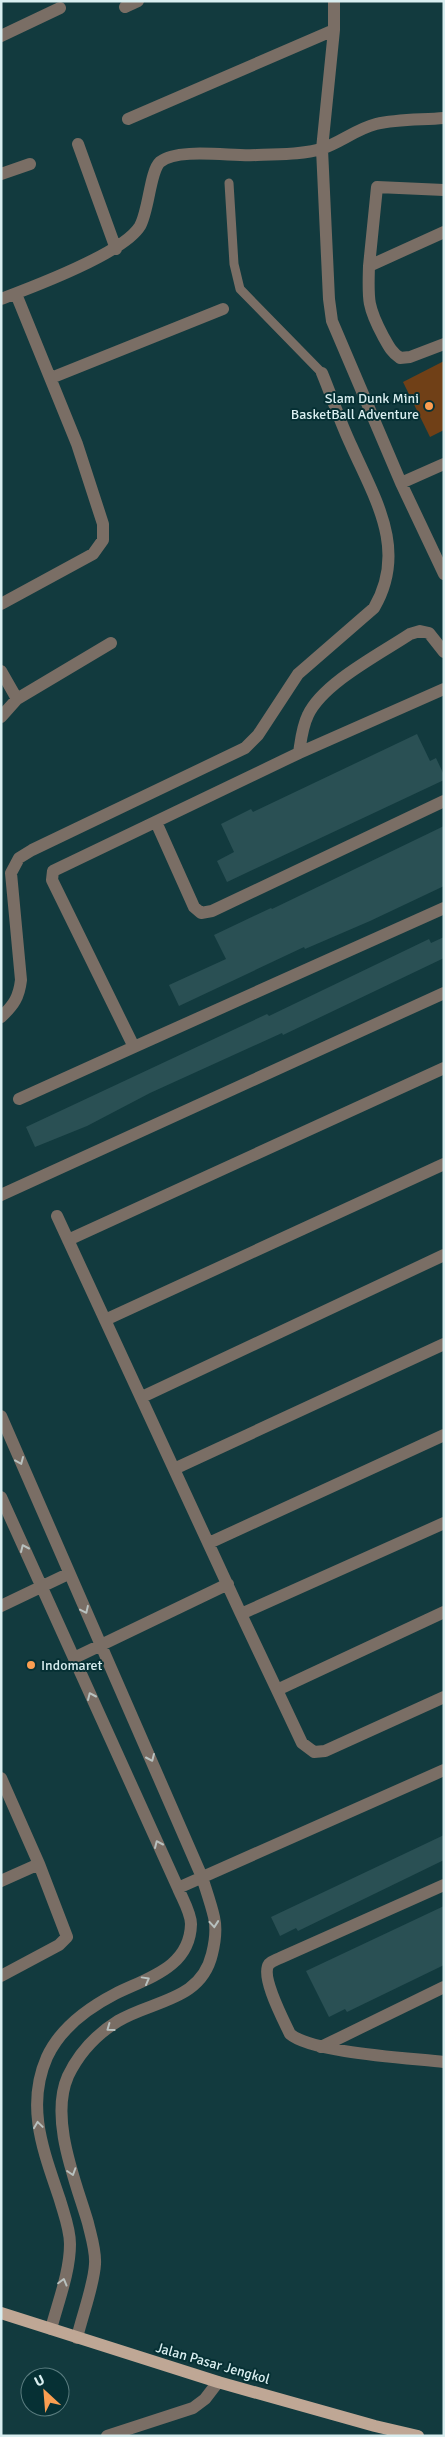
<svg xmlns="http://www.w3.org/2000/svg" width="445" height="2437" font-family="Signika,sans-serif">
  <style>
    .pitch { fill: #704017 }
    .building { fill: #2a5054 }
    .lines { fill: none; stroke-linecap: round; stroke-linejoin: round }
    .service { stroke: #7a6e65; stroke-width: 9 }
    .minor { stroke: #7a6e65; stroke-width: 12 }
    .primary { stroke: #bfa795; stroke-width: 12 }
    .oneway { stroke: #b8c1bf }
    .poi-dot { fill: #fb9e51; stroke: #063034; stroke-width: 2 }
    .labels { text-anchor: middle; stroke-width: 4; stroke-linejoin: round; paint-order: stroke }
    .poi-label { font-size: 14px; fill: #d9eef0; stroke: #063034; text-anchor: end }
    .street-label { font-size: 14px; fill: #d9eef0; stroke: #063034 }
  </style>
  <rect width="100%" height="100%" fill="#123a3e"/>
  <!-- pitch -->
  <path class="pitch" d="M444,361V430L430,437L403,382Z"/>
  <!-- building -->
  <path class="building" d="M417,734L430,761L436,758L444,775V780L227,882L217,861L234,852L221,824L251,809L253,812Z
    M444,826V886L370,921L305,949L304,947L179,1006L169,985L226,959L214,935L271,908L272,909Z
    M444,937V958L283,1035L282,1033L150,1093L87,1126L35,1147L26,1127L267,1014L269,1016L429,939L431,943Z
    M444,1835V1860L298,1931L296,1928L280,1936L271,1917Z
    M444,1906V1965L347,2012L345,2009L329,2017L306,1971Z"/>
  <g class="lines">
    <!-- service -->
    <path class="service" d="M229,183L234,264L240,289L322,373"/>
    <!-- minor -->
    <path class="minor" d="M125,7L138,1
      M334,30L322,149L329,299L332,321L401,483L444,574
      M1,36L60,8
      M128,119L334,30V1
      M78,144L116,249
      M1,174L30,164
      M444,232L369,266C368,299 367,306 383,336C388,345 391,352 400,358L410,357L444,344
      M369,266L377,187L444,190
      M1,299C33,287 124,253 140,226C149,210 150,171 160,162C179,147 233,157 257,155C278,154 301,155 321,149C340,143 356,129 376,124C398,119 421,120 444,118
      M51,378L223,309
      M401,483L444,464
      M1,604L93,554L103,540V524L77,444L16,294
      M1,671L17,699
      M1,717L17,699L111,643
      M299,753L444,689
      M156,822L194,907L201,913L212,911L444,801
      M1,1017C14,1005 19,997 21,980L11,873L19,858L32,850L245,748L258,735L298,674L374,608C408,550 375,499 351,445C340,422 332,397 322,373
      M134,1047L444,908
      M19,1099L134,1047L52,880L53,871L299,753C301,740 302,727 308,715C323,683 380,654 410,634L420,631L429,633L444,652
      M1,1195L444,993
      M57,1216L241,1614
      M68,1240L444,1068
      M105,1320L444,1164
      M142,1397L444,1255
      M1,1416L202,1877C206,1890 211,1904 214,1917C217,1930 215,1942 212,1954C201,2001 153,2000 118,2021C97,2034 79,2053 68,2076C49,2119 76,2182 88,2223C91,2236 96,2251 95,2264C94,2285 82,2316 77,2338
      M174,1469L444,1344
      M1,1497L178,1888C182,1898 191,1913 191,1924C190,1968 147,1978 115,1994C88,2008 60,2029 47,2057C25,2107 44,2152 60,2200C64,2214 70,2229 70,2244C70,2272 58,2302 51,2329
      M209,1543L444,1435
      M1,1606L68,1574
      M444,1612L277,1690L302,1743L314,1752L325,1751L444,1697
      M74,1658L228,1584
      M277,1690L241,1614L444,1523
      M1,1778L39,1864L67,1937L59,1945L1,1976
      M1,1881L39,1864
      M444,1885L280,1958C276,1960 272,1961 269,1964C260,1976 284,2021 290,2034C312,2053 410,2058 444,2062
      M178,1888L444,1770
      M321,2047L444,1987
      M107,2436L193,2408L205,2399L218,2382"/>
    <!-- primary -->
    <path class="primary" d="M1,2313L218,2382L375,2426L418,2436"/>
  </g>
  <!-- one-way arrows -->
  <defs><path id="oneway-chevron" d="M-2-3.5L2.5 0L-2 3.5" fill="none" stroke-width="1.6" stroke-linecap="round" stroke-linejoin="round" transform="scale(1.25)"/></defs>
  <g class="oneway">
    <use href="#oneway-chevron" transform="translate(20 1461) rotate(67)"/>
    <use href="#oneway-chevron" transform="translate(24 1548) rotate(-114)"/>
    <use href="#oneway-chevron" transform="translate(85 1610) rotate(65)"/>
    <use href="#oneway-chevron" transform="translate(91 1696) rotate(-114)"/>
    <use href="#oneway-chevron" transform="translate(151 1758) rotate(66)"/>
    <use href="#oneway-chevron" transform="translate(158 1844) rotate(-114)"/>
    <use href="#oneway-chevron" transform="translate(214 1924) rotate(85)"/>
    <use href="#oneway-chevron" transform="translate(146 1980) rotate(-29)"/>
    <use href="#oneway-chevron" transform="translate(110 2028) rotate(144)"/>
    <use href="#oneway-chevron" transform="translate(38 2125) rotate(-98)"/>
    <use href="#oneway-chevron" transform="translate(72 2172) rotate(72)"/>
    <use href="#oneway-chevron" transform="translate(63 2282) rotate(-75)"/>
  </g>
  <!-- markers -->
  <g class="poi-dot">
    <circle cx="429" cy="406" r="5"/>
    <circle cx="31" cy="1665" r="5"/>
  </g>
  <g class="labels">
    <!-- poi labels -->
    <g class="poi-label">
      <text x="419" y="403">Slam Dunk Mini<tspan x="419" dy="16">BasketBall Adventure</tspan></text>
      <text x="41" y="1670" text-anchor="start">Indomaret</text>
    </g>
    <!-- street labels -->
    <g class="street-label">
      <text transform="translate(213 2363) rotate(16)" y="5">Jalan Pasar Jengkol</text>
    </g>
  </g>
  <!-- border -->
  <rect width="445" height="2437" fill="none" stroke="#d9eef0" stroke-width="5"/>
  <!-- north arrow -->
  <g transform="translate(45 2392) rotate(334)"><circle r="24" fill="#063034" stroke="#5a7c7f"/>
  <path d="M0-4L9 19L0 12L-9 19Z" fill="#fb9e51"/>
  <text y="-8" font-size="14" font-weight="bold" text-anchor="middle" fill="#d9eef0">U</text>
  </g>
</svg>
